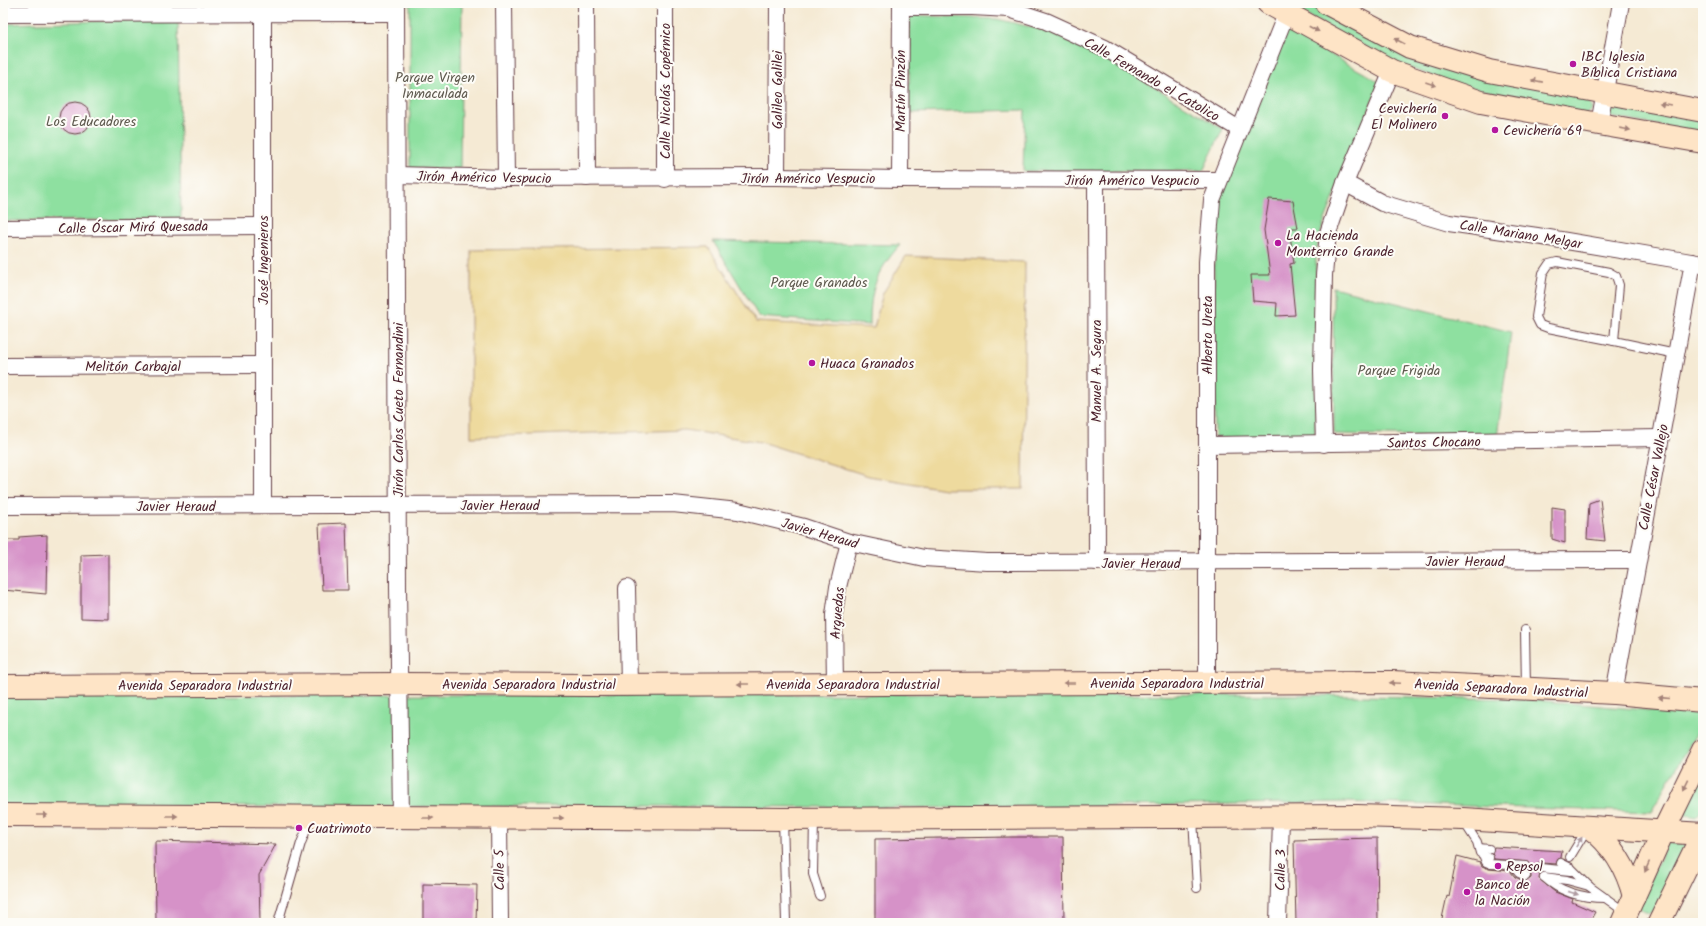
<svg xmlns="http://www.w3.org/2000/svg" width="1706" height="926" font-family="Kalam,sans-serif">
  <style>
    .green { fill: #8ee0a0; stroke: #6c8066 }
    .sand { fill: #eeda9e; stroke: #9c7c64 }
    .building { fill: #d692c8 }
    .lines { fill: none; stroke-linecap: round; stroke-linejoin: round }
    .lane-casing { stroke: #643d44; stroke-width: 10 }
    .street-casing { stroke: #643d44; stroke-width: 18 }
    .secondary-casing { stroke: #643d44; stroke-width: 24 }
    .lane { stroke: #fff; stroke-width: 8 }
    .street { stroke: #fff; stroke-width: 16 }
    .secondary { stroke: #fee4c6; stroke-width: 22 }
    .oneway { fill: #a48278 }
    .oneway2 { fill: #ae9aa0 }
    .poi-dot { fill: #b5179e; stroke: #fdfcf7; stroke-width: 1.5 }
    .labels { text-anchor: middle; stroke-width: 4; stroke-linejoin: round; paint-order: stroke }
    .poi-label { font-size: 14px; fill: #4a1f2b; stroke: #fdfcf7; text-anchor: start }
    .park-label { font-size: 14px; fill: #5e594e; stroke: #fdfcf7 }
    .street-label { font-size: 14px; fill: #4a1f2b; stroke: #fdfcf7 }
  </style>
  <rect width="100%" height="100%" fill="#fdfcf7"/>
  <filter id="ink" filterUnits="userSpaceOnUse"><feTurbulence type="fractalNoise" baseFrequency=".025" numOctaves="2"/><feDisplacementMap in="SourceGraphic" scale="8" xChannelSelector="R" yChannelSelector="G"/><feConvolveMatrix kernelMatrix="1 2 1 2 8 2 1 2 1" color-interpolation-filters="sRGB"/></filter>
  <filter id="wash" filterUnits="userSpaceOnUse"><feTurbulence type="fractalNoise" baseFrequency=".012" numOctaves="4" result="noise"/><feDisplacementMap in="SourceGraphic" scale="16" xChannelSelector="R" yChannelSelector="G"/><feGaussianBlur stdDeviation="0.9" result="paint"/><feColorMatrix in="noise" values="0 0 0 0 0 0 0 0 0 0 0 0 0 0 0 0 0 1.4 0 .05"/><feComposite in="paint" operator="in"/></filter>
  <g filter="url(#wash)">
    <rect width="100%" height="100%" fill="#f5ead4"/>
    <g class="green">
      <polygon points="410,3 462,3 460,169 410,168"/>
      <polygon points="1297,3 1310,3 1397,46 1586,99 1590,103 1592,110 1586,115 1446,81 1394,62 1298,11"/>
      <polygon points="910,15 997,19 1048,31 1074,42 1123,68 1223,129 1203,171 1023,171 1025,110 909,113"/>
      <polygon points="178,19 181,219 3,221 3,24"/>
      <polygon points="1287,30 1380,82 1323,225 1316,251 1315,437 1215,439 1214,265 1220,196"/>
      <polygon points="1608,103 1703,117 1703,133 1605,116"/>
      <path d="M713 241 900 245C876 272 870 289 870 325L759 317Z"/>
      <polygon points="1333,287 1511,332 1497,437 1334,434"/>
      <polygon points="981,694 1306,695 1522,699 1703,715 1703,722 1651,812 1344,802 1005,808 668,806 3,807 3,696"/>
      <polygon points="1703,764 1703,808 1696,817 1682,814"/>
      <path d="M1667 843 1688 845 1654 913C1646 913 1642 912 1638 905Z"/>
    </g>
    <polygon class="sand" points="708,247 756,322 874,328 883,293 906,256 1025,262 1023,489 945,489 869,476 761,442 685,430 471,437 471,250"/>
    <g id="blocks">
      <g class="building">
        <circle cx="75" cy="118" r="16"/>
        <polygon points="1269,199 1293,201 1298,228 1289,228 1294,263 1290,264 1295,315 1276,316 1277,303 1253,301 1251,275 1270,275 1264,230"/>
        <polygon points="1600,499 1605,541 1587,539 1589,503"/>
        <polygon points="1552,507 1565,509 1565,543 1552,539"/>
        <polygon points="346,523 348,590 322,590 319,524"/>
        <polygon points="47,535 46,594 3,590 3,540 19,540 19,537"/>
        <polygon points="108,554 108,619 81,618 81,555"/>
        <polygon points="1013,837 1063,837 1064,923 875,923 875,839"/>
        <polygon points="1377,838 1378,923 1296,923 1294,840"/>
        <polygon points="155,841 276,844 259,875 260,923 156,923"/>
        <polygon points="1494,847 1562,851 1561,858 1558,859 1556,864 1541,863 1537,864 1536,870 1540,873 1539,879 1555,892 1573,899 1572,902 1595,912 1589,923 1441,923 1447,896 1449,897 1457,856 1480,862 1482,866 1489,869 1510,871 1515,877 1524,881 1527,881 1531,878 1531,875 1528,871 1531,867 1529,862 1494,859 1492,853"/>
        <polygon points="423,884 477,885 476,923 423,923"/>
      </g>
    </g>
  </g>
  <g filter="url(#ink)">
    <use href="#blocks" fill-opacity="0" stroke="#643d44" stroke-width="1"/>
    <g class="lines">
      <g class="lane-casing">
        <g id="lane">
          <polygon points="1557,262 1609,272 1616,276 1619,285 1614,341 1548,328 1540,325 1536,317 1543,273 1549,264"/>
          <polyline points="1614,341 1676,354"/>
          <polyline points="1525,630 1526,688"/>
          <polyline points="1193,818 1197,888"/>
          <polyline points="783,819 786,922"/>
          <polyline points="814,819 813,874 820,896"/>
          <polyline points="1464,822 1477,842 1480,853 1489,858"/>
          <polyline points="1479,848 1489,849"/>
          <polyline points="1484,857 1486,862 1491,864 1526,866"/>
          <polyline points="1570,857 1587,829"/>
          <polyline points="1561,863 1571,868 1590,887 1625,912"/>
          <polyline points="1512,865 1519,873 1526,876"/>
          <polyline points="1541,868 1570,871"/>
          <path d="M1544 877C1561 893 1583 898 1606 898"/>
          <polyline points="1544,877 1567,880 1589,886"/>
          <polyline points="278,923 301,843 311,818"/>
        </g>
      </g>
      <g class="street-casing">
        <g id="street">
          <polyline points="396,3 398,587 401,818"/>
          <polyline points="504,3 506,178"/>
          <polyline points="586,3 587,178"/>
          <polyline points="665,3 665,179"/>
          <polyline points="901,7 972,7 1009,9 1046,21 1105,48 1239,129"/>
          <polyline points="3,14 396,13"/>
          <polyline points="263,15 263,505"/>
          <polyline points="1599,124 1621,3"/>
          <polyline points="397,175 506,178 777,177 900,179 1218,180"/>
          <polyline points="777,177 778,3"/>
          <polyline points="900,179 901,3"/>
          <polyline points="1096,180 1097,562"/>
          <polyline points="1345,183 1382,203 1449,223 1537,236 1703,264"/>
          <polyline points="3,228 263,226"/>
          <polyline points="3,366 263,365"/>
          <polyline points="1324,444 1322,370 1324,275 1328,233 1345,183 1392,71"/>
          <polyline points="1208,445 1660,438"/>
          <polyline points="3,506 673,504 738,511 804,527 849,542 924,558 987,562 1638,560"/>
          <polyline points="627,588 629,685"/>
          <polyline points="1207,683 1207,262 1212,200 1286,14 1292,3"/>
          <polyline points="835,684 834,615 838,587 849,542"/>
          <polyline points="1614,693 1693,262"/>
          <polyline points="499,818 500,923"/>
          <polyline points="1278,923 1281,817"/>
        </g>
      </g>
      <g class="secondary-casing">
        <g id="secondary">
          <polyline points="1268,3 1392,71 1481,102 1599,124 1703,142"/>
          <polyline points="1326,3 1410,47 1489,71 1703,111"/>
          <polyline points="3,686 400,684 590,685 1392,682 1614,693 1703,701"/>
          <polyline points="3,815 783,819 1357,816 1463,819 1703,834"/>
          <path d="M1589 827C1613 845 1627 868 1634 897"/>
          <polyline points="1622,923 1663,832 1703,750"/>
          <polyline points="1659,923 1703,833"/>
        </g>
      </g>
      <use href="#lane" class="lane"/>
      <use href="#street" class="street"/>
      <use href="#secondary" class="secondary"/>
    </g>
    <defs><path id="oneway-solid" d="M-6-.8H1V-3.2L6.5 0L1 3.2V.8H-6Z"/></defs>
    <g class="oneway">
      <use href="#oneway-solid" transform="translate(1314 29) rotate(28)"/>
      <use href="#oneway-solid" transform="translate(1399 41) rotate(-152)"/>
      <use href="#oneway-solid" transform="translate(1537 81) rotate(-169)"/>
      <use href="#oneway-solid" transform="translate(1431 84) rotate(19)"/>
      <use href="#oneway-solid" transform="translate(1665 104) rotate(-170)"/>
      <use href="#oneway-solid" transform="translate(1625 129) rotate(10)"/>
      <use href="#oneway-solid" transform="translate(1069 683) rotate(180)"/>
      <use href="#oneway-solid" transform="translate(1395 683) rotate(-178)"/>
      <use href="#oneway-solid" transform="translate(743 684) rotate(180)"/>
      <use href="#oneway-solid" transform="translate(1664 698) rotate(-175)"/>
      <use href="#oneway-solid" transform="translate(1686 785) rotate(116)"/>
      <use href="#oneway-solid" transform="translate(42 815)"/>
      <use href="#oneway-solid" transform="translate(172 816)"/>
      <use href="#oneway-solid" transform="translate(428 818)"/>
      <use href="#oneway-solid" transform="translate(558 818)"/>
      <use href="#oneway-solid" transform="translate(1647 867) rotate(114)"/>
    </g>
    <g class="oneway2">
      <use href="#oneway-solid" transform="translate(1579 842) rotate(-58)"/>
      <use href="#oneway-solid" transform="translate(1573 893) rotate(18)"/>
    </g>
  </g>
  <g class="poi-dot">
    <circle cx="1573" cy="64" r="4"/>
    <circle cx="1445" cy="116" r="4"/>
    <circle cx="1495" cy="130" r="4"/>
    <circle cx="1278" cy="243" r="4"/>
    <circle cx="812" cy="363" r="4"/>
    <circle cx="299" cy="828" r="4"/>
    <circle cx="1498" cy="866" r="4"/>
    <circle cx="1467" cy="892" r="4"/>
  </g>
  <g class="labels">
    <g class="poi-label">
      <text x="1581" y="61">IBC Iglesia<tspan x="1581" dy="16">Bíblica Cristiana</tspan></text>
      <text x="1437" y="113" text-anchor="end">Cevichería<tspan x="1437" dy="16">El Molinero</tspan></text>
      <text x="1503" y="135">Cevichería 69</text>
      <text x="1286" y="240">La Hacienda<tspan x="1286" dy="16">Monterrico Grande</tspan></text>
      <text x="820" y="368">Huaca Granados</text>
      <text x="307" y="833">Cuatrimoto</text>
      <text x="1506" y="871">Repsol</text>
      <text x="1475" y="889">Banco de<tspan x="1475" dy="16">la Nación</tspan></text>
    </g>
    <g class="park-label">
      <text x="435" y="82">Parque Virgen<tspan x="435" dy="16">Inmaculada</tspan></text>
      <text x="91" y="126">Los Educadores</text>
      <text x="819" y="287">Parque Granados</text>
      <text x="1399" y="375">Parque Frigida</text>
    </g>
    <g class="street-label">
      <text transform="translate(1152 79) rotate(30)" y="5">Calle Fernando el Catolico</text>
      <text transform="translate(777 90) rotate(-90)" y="5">Galileo Galilei</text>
      <text transform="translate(665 91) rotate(-90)" y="5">Calle Nicolás Copérnico</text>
      <text transform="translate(900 91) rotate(-90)" y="5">Martín Pinzón</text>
      <text transform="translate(484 177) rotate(1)" y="5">Jirón Américo Vespucio</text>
      <text x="808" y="183">Jirón Américo Vespucio</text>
      <text x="1132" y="185">Jirón Américo Vespucio</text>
      <text transform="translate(133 227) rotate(-1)" y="5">Calle Óscar Miró Quesada</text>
      <text transform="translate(1521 234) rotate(9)" y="5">Calle Mariano Melgar</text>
      <text transform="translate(263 260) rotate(-90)" y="5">José Ingenieros</text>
      <text transform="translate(1207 335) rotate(-90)" y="5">Alberto Ureta</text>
      <text x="133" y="371">Melitón Carbajal</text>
      <text transform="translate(1096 371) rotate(-90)" y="5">Manuel A. Segura</text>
      <text transform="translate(398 410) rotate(-90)" y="5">Jirón Carlos Cueto Fernandini</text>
      <text transform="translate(1434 442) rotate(-1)" y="5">Santos Chocano</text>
      <text transform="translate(1653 477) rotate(-79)" y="5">Calle César Vallejo</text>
      <text x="500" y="510">Javier Heraud</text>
      <text x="176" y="511">Javier Heraud</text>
      <text transform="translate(820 533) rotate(16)" y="5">Javier Heraud</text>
      <text x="1465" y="566">Javier Heraud</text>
      <text x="1141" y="568">Javier Heraud</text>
      <text transform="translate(837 613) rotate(-85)" y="5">Arguedas</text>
      <text x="1177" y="688">Avenida Separadora Industrial</text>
      <text x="529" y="689">Avenida Separadora Industrial</text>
      <text x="853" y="689">Avenida Separadora Industrial</text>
      <text x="205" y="690">Avenida Separadora Industrial</text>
      <text transform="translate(1501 688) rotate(3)" y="5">Avenida Separadora Industrial</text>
      <text transform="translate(499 870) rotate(-91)" y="5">Calle 5</text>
      <text transform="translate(1280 870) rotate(-89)" y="5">Calle 3</text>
    </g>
  </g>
  <rect width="1706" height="926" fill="none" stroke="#fdfcf7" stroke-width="16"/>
</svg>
